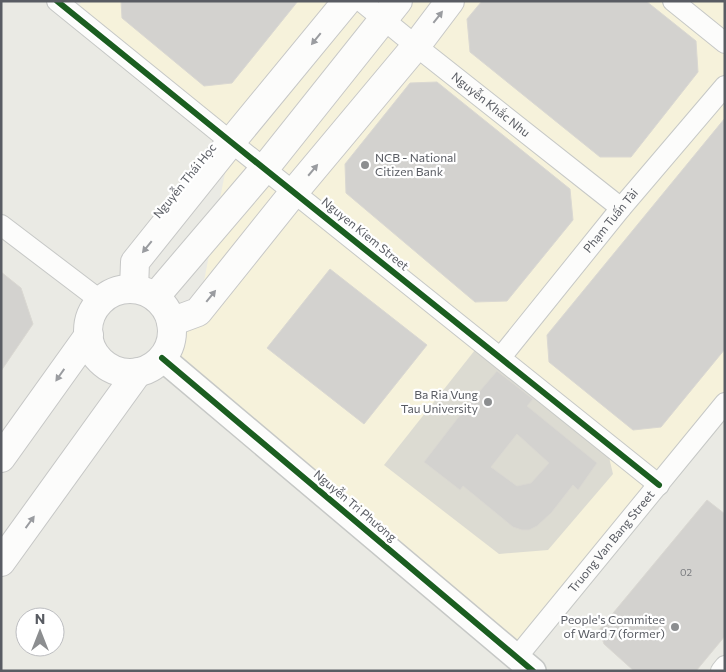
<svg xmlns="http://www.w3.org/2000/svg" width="726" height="672" font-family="Commissioner,sans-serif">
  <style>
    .commercial { fill: #f6f2db }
    .education { fill: #dcdbd2 }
    .building { fill: #d3d2cf; stroke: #dad8d2; fill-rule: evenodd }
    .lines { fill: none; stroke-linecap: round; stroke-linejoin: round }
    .minor-casing { stroke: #c6c8c6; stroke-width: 22 }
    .tertiary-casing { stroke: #c6c8c6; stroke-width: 28 }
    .secondary-casing { stroke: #c6c7c6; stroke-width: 30 }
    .minor { stroke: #fcfcfb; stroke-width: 20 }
    .tertiary { stroke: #fcfcfb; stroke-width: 25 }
    .secondary { stroke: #fcfcfb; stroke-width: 28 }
    .cycleway-casing { stroke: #fff; stroke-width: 9 }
    .cycleway { stroke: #1b5e20; stroke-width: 6 }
    .oneway { fill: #9a9ca0 }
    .poi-dot { fill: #8c8e90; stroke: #fff; stroke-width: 2 }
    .labels { text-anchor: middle; stroke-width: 4.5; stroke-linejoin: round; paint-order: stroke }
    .number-label { font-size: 10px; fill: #797b7f }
    .street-label { font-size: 12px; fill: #595c63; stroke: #fff }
    .poi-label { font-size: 12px; fill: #595c63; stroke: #fff; text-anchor: end }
  </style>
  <rect width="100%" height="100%" fill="#eaeae4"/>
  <polygon class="commercial" points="82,1 725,1 725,403 517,657 162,358 198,312 231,142 73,13"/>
  <polygon class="education" points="475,350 608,453 613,474 548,550 499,554 384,465"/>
  <g class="building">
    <polygon points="121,1 298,1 232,83 204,86 122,18"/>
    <polygon points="482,1 646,1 696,41 698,72 631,157 600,157 470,52 467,19"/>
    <polygon points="437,82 570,189 573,220 507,301 475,302 346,193 345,164 410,83"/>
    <polygon points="725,118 725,349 661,427 633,430 549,362 547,335"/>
    <polygon points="330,269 427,345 364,424 267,348"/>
    <polygon points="1,272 21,288 33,324 1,371"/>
    <path d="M497 371 533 399 527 406 597 463 578 490 573 485 552 512 537 526 529 530H522L513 527 463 486 460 490 424 462 467 406ZM517 434 549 463 531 483 517 486 491 467Z"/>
    <polygon points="707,500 725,514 725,636 696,671 634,671 604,644 599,630"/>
  </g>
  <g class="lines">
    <g class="minor-casing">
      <g id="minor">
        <polyline points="57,1 231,142 659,485"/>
        <path id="s1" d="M361 1 416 46 621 208"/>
        <polyline points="673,1 725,43"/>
        <polyline points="1,225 101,301"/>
        <path id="s2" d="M501 357 621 208 725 86"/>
        <path id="s3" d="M517 657 725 403"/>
        <polyline points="721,671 725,666"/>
      </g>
    </g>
    <g class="tertiary-casing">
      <polyline id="tertiary" points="162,358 533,671"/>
    </g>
    <g class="secondary-casing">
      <g id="secondary">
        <polyline points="134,289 135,262 231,142 347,1"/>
        <circle cx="130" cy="331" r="42"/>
        <polyline points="155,297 265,168 398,1"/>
        <polyline points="171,322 198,312 294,192 416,46 450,1"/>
        <polyline points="1,458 89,335"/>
        <polyline points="1,562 138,372"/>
      </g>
    </g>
    <use href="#minor" class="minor"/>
    <use href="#tertiary" class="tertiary"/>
    <use href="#secondary" class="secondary"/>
    <g class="cycleway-casing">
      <g id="cycleway">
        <polyline points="57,1 231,142 659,485"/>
        <polyline points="162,358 533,671"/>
      </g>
    </g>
    <use href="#cycleway" class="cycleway"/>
  </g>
  <defs><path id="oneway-solid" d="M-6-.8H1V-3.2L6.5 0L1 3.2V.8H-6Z" transform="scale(1.25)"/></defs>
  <g class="oneway">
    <use href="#oneway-solid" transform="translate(438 17) rotate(-52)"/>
    <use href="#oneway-solid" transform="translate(316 39) rotate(129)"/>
    <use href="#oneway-solid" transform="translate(313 170) rotate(-50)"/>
    <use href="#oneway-solid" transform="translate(147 247) rotate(129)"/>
    <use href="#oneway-solid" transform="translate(211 296) rotate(-51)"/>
    <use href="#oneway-solid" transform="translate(60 375) rotate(125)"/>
    <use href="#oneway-solid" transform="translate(30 522) rotate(-54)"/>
  </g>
  <g class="poi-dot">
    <circle cx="365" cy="165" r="5"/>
    <circle cx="488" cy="402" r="5"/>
    <circle cx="675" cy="627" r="5"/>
  </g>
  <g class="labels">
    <g class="number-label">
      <text x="686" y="576">02</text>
    </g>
    <g class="street-label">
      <text dy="4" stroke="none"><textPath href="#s1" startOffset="166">Nguyễn Khắc Nhu</textPath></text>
      <text transform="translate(185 181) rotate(-51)" y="4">Nguyễn Thái Học</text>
      <text dy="4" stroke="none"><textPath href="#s2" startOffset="175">Phạm Tuấn Tài</textPath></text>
      <text transform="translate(365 234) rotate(39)" y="4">Nguyen Kiem Street</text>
      <text transform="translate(355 506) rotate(40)" y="4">Nguyễn Tri Phương</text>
      <text dy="4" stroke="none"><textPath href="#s3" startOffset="149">Truong Van Bang Street</textPath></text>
    </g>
    <g class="poi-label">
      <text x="375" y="162" text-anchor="start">NCB - National<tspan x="375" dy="14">Citizen Bank</tspan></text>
      <text x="478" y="399">Ba Ria Vung<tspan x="478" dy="14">Tau University</tspan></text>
      <text x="665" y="624">People's Commitee<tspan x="665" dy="14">of Ward 7 (former)</tspan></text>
    </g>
  </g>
  <rect width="726" height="672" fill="none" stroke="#595c63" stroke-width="5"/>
  <g transform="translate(40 632)"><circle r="24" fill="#ffffff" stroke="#bdbec1"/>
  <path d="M0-4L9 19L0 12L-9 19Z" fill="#8c8e90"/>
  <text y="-8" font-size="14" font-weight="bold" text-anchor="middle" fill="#595c63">N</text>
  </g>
</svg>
